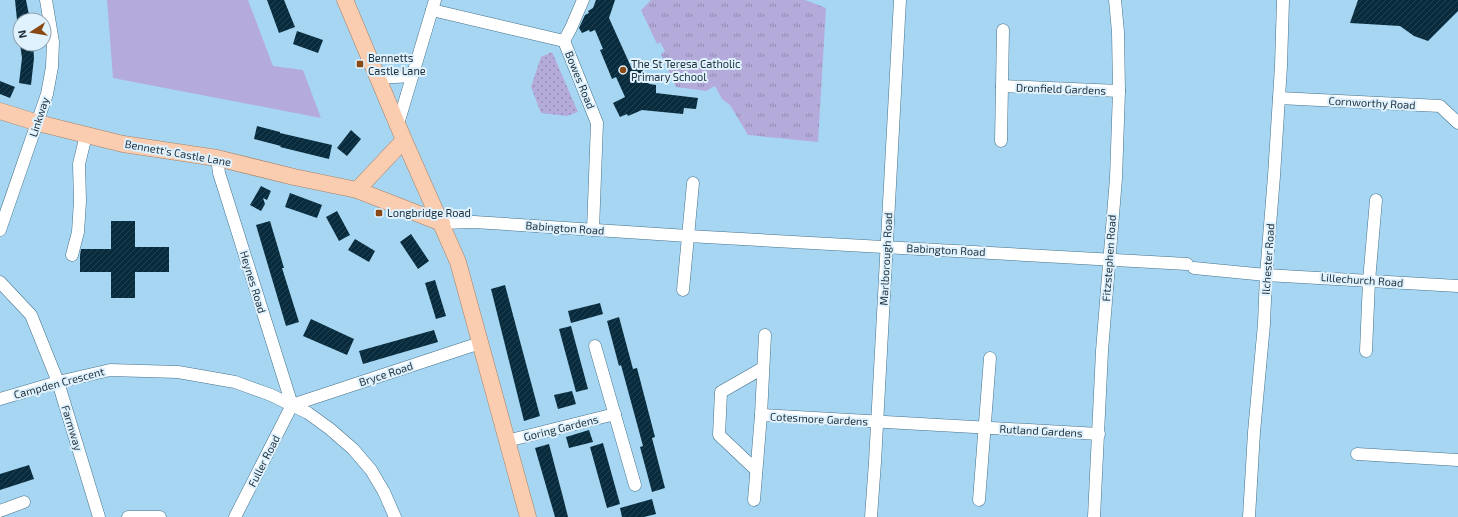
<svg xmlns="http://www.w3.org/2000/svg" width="1458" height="517" font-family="'Exo 2',sans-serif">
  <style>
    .grass { fill: url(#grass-dots) }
    .park { fill: url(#park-tufts) }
    .garden { fill: #b5abdb }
    .building { fill: url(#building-hatch) }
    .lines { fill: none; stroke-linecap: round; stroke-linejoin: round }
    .minor-casing { stroke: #45728b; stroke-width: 13 }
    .major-casing { stroke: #aa8064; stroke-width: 17 }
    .minor { stroke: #fff; stroke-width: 12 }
    .major { stroke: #facdb0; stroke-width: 16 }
    .poi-dot { fill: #8a4914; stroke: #dff2fe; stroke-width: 1.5 }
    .labels { text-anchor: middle; stroke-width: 4; stroke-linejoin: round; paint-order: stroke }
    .poi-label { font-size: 11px; fill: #1c2f3a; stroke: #dff2fe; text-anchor: start }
    .street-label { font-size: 11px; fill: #1c2f3a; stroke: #dff2fe }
  </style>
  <defs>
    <pattern id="grass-dots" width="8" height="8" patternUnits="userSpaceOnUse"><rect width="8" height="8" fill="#b5abdb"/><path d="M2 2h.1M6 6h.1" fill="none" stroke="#928cb3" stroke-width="1.8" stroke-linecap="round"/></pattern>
    <pattern id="park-tufts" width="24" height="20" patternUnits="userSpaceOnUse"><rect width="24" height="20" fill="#b5abdb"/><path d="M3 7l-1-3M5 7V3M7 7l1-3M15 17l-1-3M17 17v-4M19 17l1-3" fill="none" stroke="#928cb3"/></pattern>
    <pattern id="building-hatch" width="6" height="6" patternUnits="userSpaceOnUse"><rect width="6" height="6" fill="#082c3d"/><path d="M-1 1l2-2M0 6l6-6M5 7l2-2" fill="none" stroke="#234251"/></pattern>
  </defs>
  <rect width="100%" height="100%" fill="#a6d6f2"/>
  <polygon class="grass" points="552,52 578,112 567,116 541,113 531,87 541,57"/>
  <polygon class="park" points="651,0 805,0 826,8 818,142 748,135 730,105 722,99 715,86 706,91 676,87 661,54 665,51 660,42 657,44 641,10"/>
  <polygon class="garden" points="107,0 248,0 273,66 303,70 321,118 113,78"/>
  <g class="building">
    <polygon points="15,0 26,0 30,20 17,20"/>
    <polygon points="267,0 284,0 295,27 279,33"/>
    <polygon points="596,0 615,0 609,18 632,69 640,65 649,84 656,85 656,93 698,98 696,109 684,108 683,114 642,110 628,116 627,114 620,117 613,103 625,97 616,77 612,79 600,50 603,49 595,30 590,32 589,30 582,33 579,28 585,15 589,13 588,11 593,8"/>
    <polygon points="1358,0 1458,0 1458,11 1428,41 1414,36 1400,26 1350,23"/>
    <polygon points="297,31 323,40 318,53 293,44"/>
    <polygon points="20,44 33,44 34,58 31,85 19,83 22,58"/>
    <polygon points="0,81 15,87 10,98 0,94"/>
    <polygon points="257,126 280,132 280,133 332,145 329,159 280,147 281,146 254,139"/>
    <polygon points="351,130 361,139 347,156 337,148"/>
    <polygon points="261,186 271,191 267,200 263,198 265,204 261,211 250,205"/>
    <polygon points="290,193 322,205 317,218 285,207"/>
    <polygon points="337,211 350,235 339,241 326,217"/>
    <polygon points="111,221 135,221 135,247 169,247 169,272 135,272 135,298 111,298 111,272 80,272 80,255 81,249 111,249"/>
    <polygon points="270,221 284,268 282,268 299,322 286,326 256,225"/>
    <polygon points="411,234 429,261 418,269 400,242"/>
    <polygon points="355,239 375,251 369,262 348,250"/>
    <polygon points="435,280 446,316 436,319 425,283"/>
    <polygon points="505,285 540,416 524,421 491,289"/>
    <polygon points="600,303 603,314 571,323 568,311"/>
    <polygon points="619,317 633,369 637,368 655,437 652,438 665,488 652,492 640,447 643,446 621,365 619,366 607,321"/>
    <polygon points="311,319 354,339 347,355 303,336"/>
    <polygon points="571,326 588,389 576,392 559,329"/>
    <polygon points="434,330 438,342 363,364 359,351"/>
    <polygon points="572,391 576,404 558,409 554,395"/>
    <polygon points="589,430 593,442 569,448 566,437"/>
    <polygon points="603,443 620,504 607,508 590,447"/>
    <polygon points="549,444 564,501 568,517 555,517 535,448"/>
    <polygon points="29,465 34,479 0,490 0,474"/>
    <polygon points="652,499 656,514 644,517 622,517 620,508"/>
  </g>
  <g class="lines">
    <g class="minor-casing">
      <g id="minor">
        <polyline points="432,10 564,41 597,123 593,230"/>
        <polyline points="564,41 571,28 583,0"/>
        <polyline points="378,78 412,76"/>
        <polyline points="1002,86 1119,91"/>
        <polyline points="1279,98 1440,106 1458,123"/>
        <polyline points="398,124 435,0"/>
        <polyline points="1001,141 1003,30"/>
        <polyline points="217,158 219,173 292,405"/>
        <polyline points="442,223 474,222 688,236 1187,264"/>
        <polyline points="0,230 47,94 52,67 53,42 46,0"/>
        <polyline points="72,255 78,232 80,201 79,164 86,135"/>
        <polyline points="1194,268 1266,275 1458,286"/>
        <polyline points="0,282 31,315 58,382 99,517"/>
        <polyline points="683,290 693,183"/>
        <polyline points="595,346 635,485"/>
        <polyline points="1366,351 1369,281 1376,200"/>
        <polyline points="0,399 58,382 110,370 178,372 235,382 271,395 308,413 330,429 353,449 371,470 384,492 395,517"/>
        <polyline points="292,405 480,343"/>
        <polyline points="761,415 1099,434"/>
        <polyline points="507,441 615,414"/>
        <polyline points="1357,454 1458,460"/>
        <polyline points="756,470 719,435 721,392 763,368"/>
        <polyline points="754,500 761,415 765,335"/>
        <polyline points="979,500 990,358"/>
        <polyline points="0,511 24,502"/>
        <polyline points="128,517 160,517"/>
        <polyline points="235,517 292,405"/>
        <polyline points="871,517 875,462 900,0"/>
        <polyline points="1094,517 1102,351 1116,178 1119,91 1118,32 1115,0"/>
        <polyline points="1249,517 1254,432 1264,324 1266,275 1274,176 1281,66 1283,0"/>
      </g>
    </g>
    <g class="major-casing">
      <g id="major">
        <polyline points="345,0 404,140 458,262 528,517"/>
        <polyline points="0,111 38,123 123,144 217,158 294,177 357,190 442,223"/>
        <polyline points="357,190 404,140"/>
      </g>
    </g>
    <use href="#minor" class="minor"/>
    <use href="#major" class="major"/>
  </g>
  <g class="poi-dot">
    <rect x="356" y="60" width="8" height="8" rx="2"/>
    <circle cx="623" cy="70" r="4"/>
    <rect x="375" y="209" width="8" height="8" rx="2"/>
  </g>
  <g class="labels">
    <g class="poi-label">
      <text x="368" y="62">Bennetts<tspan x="368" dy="13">Castle Lane</tspan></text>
      <text x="631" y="68">The St Teresa Catholic<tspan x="631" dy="13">Primary School</tspan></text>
      <text x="387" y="217">Longbridge Road</text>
    </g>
    <g class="street-label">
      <text transform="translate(580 80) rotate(68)" y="4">Bowes Road</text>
      <text transform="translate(1061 89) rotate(2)" y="4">Dronfield Gardens</text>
      <text transform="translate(1372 103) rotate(3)" y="4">Cornworthy Road</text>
      <text transform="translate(39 117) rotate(-72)" y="4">Linkway</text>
      <text transform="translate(178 153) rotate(10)" y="4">Bennett's Castle Lane</text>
      <text transform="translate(565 228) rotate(4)" y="4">Babington Road</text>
      <text transform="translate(946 250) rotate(3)" y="4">Babington Road</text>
      <text transform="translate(1109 258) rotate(-86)" y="4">Fitzstephen Road</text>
      <text transform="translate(886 259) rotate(-87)" y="4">Marlborough Road</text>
      <text transform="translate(1268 259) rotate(-86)" y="4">Ilchester Road</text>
      <text transform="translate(1362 280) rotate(4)" y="4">Lillechurch Road</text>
      <text transform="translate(253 282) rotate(73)" y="4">Heynes Road</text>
      <text transform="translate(386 374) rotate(-18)" y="4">Bryce Road</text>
      <text transform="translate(59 383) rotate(-15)" y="4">Campden Crescent</text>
      <text transform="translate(819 419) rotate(3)" y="4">Cotesmore Gardens</text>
      <text transform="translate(72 428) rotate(73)" y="4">Farmway</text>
      <text transform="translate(561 428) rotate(-14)" y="4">Goring Gardens</text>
      <text transform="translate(1041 431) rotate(3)" y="4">Rutland Gardens</text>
      <text transform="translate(264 461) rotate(-63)" y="4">Fuller Road</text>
    </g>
  </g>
  <g transform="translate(32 32) rotate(258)"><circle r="19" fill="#dff2fe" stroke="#91a4b0"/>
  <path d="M0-3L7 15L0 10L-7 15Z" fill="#8a4914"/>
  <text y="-6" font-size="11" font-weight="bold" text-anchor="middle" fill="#1c2f3a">N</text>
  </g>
</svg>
